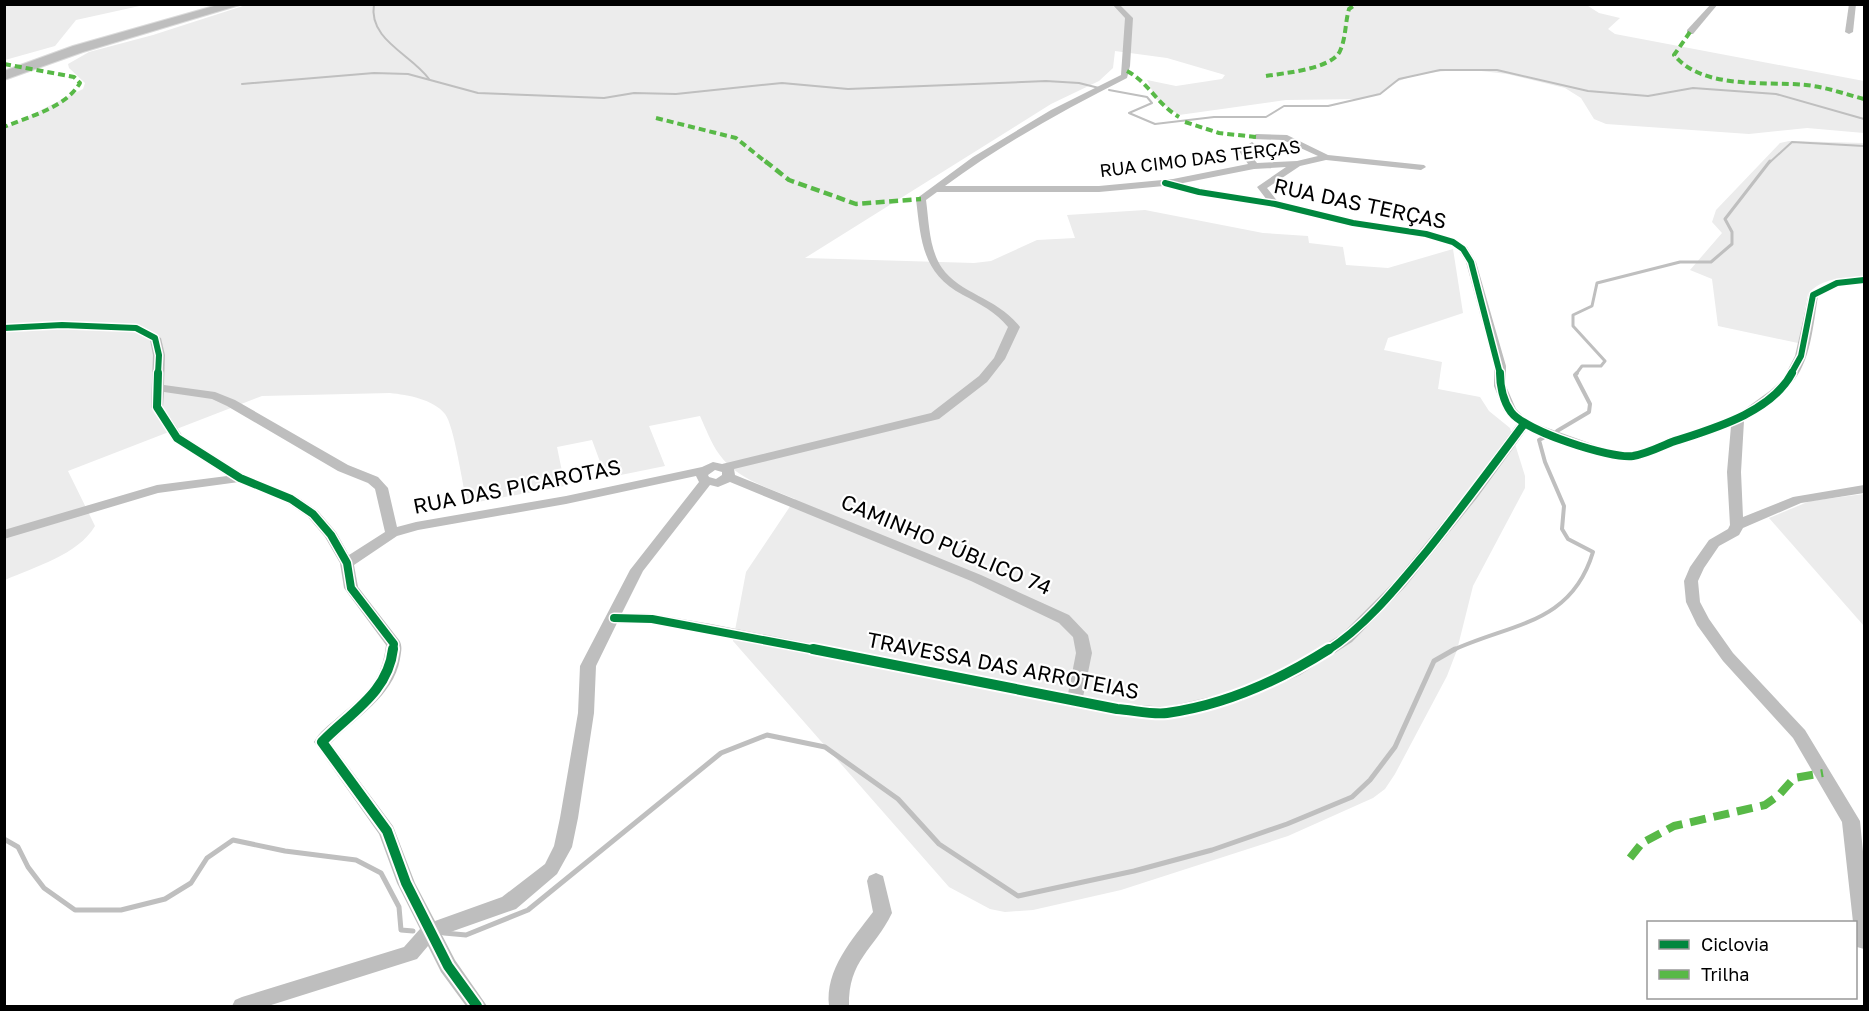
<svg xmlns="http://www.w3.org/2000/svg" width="1869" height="1011" font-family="'Golos Text',sans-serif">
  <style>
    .green { fill: #ececec }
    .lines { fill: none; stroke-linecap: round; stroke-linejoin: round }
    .stream-far3 { stroke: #bfbfbf; stroke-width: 2 }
    .stream-far2 { stroke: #bfbfbf; stroke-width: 3 }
    .stream-far1 { stroke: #bfbfbf; stroke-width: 4 }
    .stream { stroke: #bfbfbf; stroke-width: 5 }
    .highway-casing { stroke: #dbdbdb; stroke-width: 2 }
    .street { fill: #bebebe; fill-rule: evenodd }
    .highway { fill: #bebebe; fill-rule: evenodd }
    .quiet-far2 { stroke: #58b947; stroke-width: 4; stroke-dasharray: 7 4; stroke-linecap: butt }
    .quiet-far1 { stroke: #58b947; stroke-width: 4.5; stroke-dasharray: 9 4.5; stroke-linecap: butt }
    .quiet { stroke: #58b947; stroke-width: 8; stroke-dasharray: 16 8; stroke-linecap: butt }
    .cycleway-far2-casing { stroke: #fff; stroke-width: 9 }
    .cycleway-far1-casing { stroke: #fff; stroke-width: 11 }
    .cycleway-casing { stroke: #fff; stroke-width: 14 }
    .cycleway-far2 { stroke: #00873e; stroke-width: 6 }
    .cycleway-far1 { stroke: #00873e; stroke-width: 8 }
    .cycleway { stroke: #00873e; stroke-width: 10 }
    .labels { text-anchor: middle; stroke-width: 4.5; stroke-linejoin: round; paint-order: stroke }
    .far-street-label { font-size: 18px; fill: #000; stroke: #fff }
    .street-label { font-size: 21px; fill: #000; stroke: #fff }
  </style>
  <rect width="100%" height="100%" fill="#fff"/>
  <g class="green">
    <polygon points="5,4 144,4 144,5 76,20 55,46 5,60"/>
    <path d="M1585 4 1599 13 1620 18 1608 29 1615 34 1864 81V133L1807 128 1749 134 1606 124 1594 119 1581 98 1565 88 1507 74 1464 69 1418 74 1396 82 1378 94 1362 99 1286 100 1179 115 1156 99 1147 80 1176 86 1222 79 1225 75 1167 58 1115 51 1113 68 1099 81 1051 104 805 258 974 263 991 261 1037 240 1075 238 1067 215 1145 210 1263 233 1308 236 1309 243 1343 247 1346 265 1388 268 1453 249 1463 313 1388 338 1384 350 1442 362 1438 389 1480 397 1489 411 1510 428 1525 476V488L1473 586 1457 650 1447 676 1395 774 1385 789 1373 798 1288 836 1121 890 1033 910 1005 912 990 909 949 887 733 641 746 572 795 499C769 488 736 479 719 454 711 443 706 429 700 416L649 426 665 466 606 478 592 440 557 447 565 486 467 504C463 487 454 425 445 414 433 399 408 395 390 393L262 396 68 471 95 526C78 555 34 567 5 580V128L83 89 85 83 69 68 68 64 89 52 153 35 246 5Z"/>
    <path d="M1789 141 1864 143V277C1845 278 1822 277 1808 294L1798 343 1718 326 1712 279 1690 270 1722 233 1712 222 1716 210 1780 143Z"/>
    <polygon points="1864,494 1864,626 1769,518 1810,501"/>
  </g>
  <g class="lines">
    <g class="stream-far3">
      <path d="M374 4C368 40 411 54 429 79"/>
      <polyline points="242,84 374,73 408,74 478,93 604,98 634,93 676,94 782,83 848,89 1046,81 1079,83 1099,88"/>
      <polyline points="1109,90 1147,97 1152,103 1129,113 1155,124 1214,117 1266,117 1284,106 1328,106 1380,94 1399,79 1440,70 1497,70 1588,91 1648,96 1693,88 1776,94 1864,119"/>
      <polyline points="1769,163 1792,142 1864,146"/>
    </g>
    <polyline class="stream-far2" points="1576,374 1582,366 1601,366 1605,361 1573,326 1573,315 1592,306 1597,283 1680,262 1711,262 1732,244 1732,232 1725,219 1770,161"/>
    <g class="stream-far1">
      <polyline points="1557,431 1589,412 1590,404 1575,375 1577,373"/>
      <path d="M1451 651C1511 623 1571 625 1593 552L1568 539 1562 529 1564 506 1545 462 1539 440 1543 438"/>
    </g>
    <g class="stream">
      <polyline points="4,839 18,847 28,867 44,888 75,910 121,910 165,899 191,883 207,858 233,840 285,851 356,860 381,873 399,907 401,930 413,931"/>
      <polyline points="444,933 466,935 528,910 721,753 767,735 825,747 898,799 939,844 1018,896 1134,871 1212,850 1287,824 1352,797 1370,780 1395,747 1434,661 1455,649"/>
    </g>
    <g class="highway-casing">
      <polygon id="highway" points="221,4 243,4 83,52 4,80 4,71 73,46"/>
    </g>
    <g class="street">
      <path d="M1112 4H1119L1133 18 1130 66 1127 78C1064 110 1002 144 945 186H1099L1173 179 1248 164 1239 151 1252 142 1256 145 1248 152 1257 163 1297 161 1318 156 1283 140 1253 139 1252 137 1256 134 1287 135 1328 155 1424 165 1426 167 1421 170 1326 160 1300 166 1267 188 1278 202 1353 220 1426 231 1457 240 1467 247 1476 262 1506 366V386L1516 409 1528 421 1609 450 1632 452 1734 417 1771 390 1783 379 1795 356 1809 293 1834 281 1864 277V283L1840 286 1818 296C1813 325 1811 362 1791 384 1778 399 1760 410 1744 421L1741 472 1743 517 1793 497 1864 485V493L1801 503 1743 528 1739 535 1719 546 1704 568 1698 581 1700 602 1709 619 1733 653 1805 730 1860 821 1864 862V949L1857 947 1856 922H1853L1842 822 1793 738 1723 661 1697 625 1686 602 1684 581 1690 567 1709 540 1728 529 1730 525 1727 472 1731 426 1633 460 1602 457 1527 429 1477 498 1405 587 1352 642 1300 675 1241 701 1166 719 1117 715 711 634 652 624 617 623 596 666 594 713 578 818 572 847 557 874 516 909 442 935 455 960 487 1006H466L441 972 428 946 417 959 268 1006H232L235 1000 242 997 404 947 420 929 397 883 379 834 314 742C319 732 329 725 337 718 364 695 382 682 386 645L344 588 340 563 325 537 308 517 286 502 239 482 158 493 4 539V530L157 485 227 476 173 441 151 407 153 355 150 340 134 331 62 328 4 331V325L62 322 136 325 161 338 165 355 164 385 215 392 235 400 348 465 378 477 388 488 397 527 416 522 566 496 702 467 713 462 722 464 931 413 979 376 994 358 1008 327C996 312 980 304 963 295 922 273 921 241 916 199L973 157 1051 110 1121 75 1125 18ZM1286 167 1257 187 1267 200 1178 184 1254 169ZM1164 186 1199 195 1275 207 1353 226 1425 237 1449 244 1459 251 1466 262 1494 366V386L1504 411 1517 424 1467 492 1395 581 1342 634 1288 667 1231 692 1166 707 1117 703 1083 697 1092 653 1088 635 1069 615 981 575 735 475 734 469 939 419 987 382 1005 359 1020 327C998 298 960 294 942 268 929 249 929 222 926 200L937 192H1099ZM164 392 212 399 227 406 338 471 368 483 375 489 385 532 349 555 336 532 318 511 296 496 245 475 182 435 163 407ZM715 470 722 472V475L716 479 709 477 708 475ZM696 476 699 482 630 570 580 666 578 713 560 818 554 846 545 864 502 897 435 921 415 883 393 826 331 743C356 717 393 697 400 659 401 652 403 646 399 640L358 587 354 565 397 536 418 530 566 504ZM730 482 971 581 1059 623 1073 637 1076 653 1068 694 711 624 652 614 622 613 643 571 710 485 718 487Z"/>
      <polygon points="1711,4 1718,4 1693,34 1687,34 1687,30"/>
      <polygon points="1849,4 1856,4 1853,32 1849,34 1845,32"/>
      <path d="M876 873 883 876 892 913C874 950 848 960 849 1006H829C825 969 852 940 873 912L867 881 869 876Z"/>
    </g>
    <use href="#highway" class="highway"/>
    <g class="quiet-far2">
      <path d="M1690 32 1674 55C1703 90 1765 81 1806 85 1826 87 1845 94 1864 99"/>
      <path d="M4 64 74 77 80 83C65 108 30 116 4 127"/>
      <path d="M1127 71C1148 82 1158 105 1179 117"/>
      <path d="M1266 76C1284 73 1332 69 1340 51 1346 38 1345 23 1349 9L1356 4"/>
      <polyline points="656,118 736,138 767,163"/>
      <polyline points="1185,122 1219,133 1256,137"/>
    </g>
    <polyline class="quiet-far1" points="765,161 789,180 856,204 921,199"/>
    <polyline class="quiet" points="1630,858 1642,843 1674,826 1765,805 1779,795 1794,778 1823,773"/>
    <g class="cycleway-far2-casing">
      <g id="cycleway-far2">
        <polyline points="1165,183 1199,192 1275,204 1353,223 1426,234 1453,242 1463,249 1471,262 1500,374"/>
        <polyline points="4,328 62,325 136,328 155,338 159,355 158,374"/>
        <polyline points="1791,374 1801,356 1813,295 1837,283 1864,280"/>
      </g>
    </g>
    <g class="cycleway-far1-casing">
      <g id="cycleway-far1">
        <polyline points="158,373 157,407 177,438 240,478 291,499 313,514 331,535 347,563 351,588 394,644 393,651"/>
        <path d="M1500 373C1500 385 1503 401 1511 412 1525 431 1610 459 1633 456 1646 454 1660 447 1672 442 1712 429 1771 413 1792 373"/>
        <polyline points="614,618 652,619 821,651"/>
        <path d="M1327 651C1366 626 1397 587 1427 551 1460 510 1492 467 1524 424"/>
      </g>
    </g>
    <g class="cycleway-casing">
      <g id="cycleway">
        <path d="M393 649C388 693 350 713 322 742L387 831 406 883 448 966 477 1006"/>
        <path d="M813 649 1117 709C1133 710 1152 715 1167 713 1226 705 1280 680 1329 649"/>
      </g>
    </g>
    <use href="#cycleway-far2" class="cycleway-far2"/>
    <use href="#cycleway-far1" class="cycleway-far1"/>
    <use href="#cycleway" class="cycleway"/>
  </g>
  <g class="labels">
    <g class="far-street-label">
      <text transform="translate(1200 159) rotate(-7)" y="6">RUA CIMO DAS TERÇAS</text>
    </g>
    <g class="street-label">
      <text transform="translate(1360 204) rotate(12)" y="7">RUA DAS TERÇAS</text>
      <text transform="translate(517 487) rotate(-11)" y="7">RUA DAS PICAROTAS</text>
      <text transform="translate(946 545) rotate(23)" y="7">CAMINHO PÚBLICO 74</text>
      <text transform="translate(1003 666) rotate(11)" y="7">TRAVESSA DAS ARROTEIAS</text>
    </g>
  </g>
  <rect width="1869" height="1011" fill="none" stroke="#000000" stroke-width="12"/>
  <rect x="1647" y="921" width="210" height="78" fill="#ffffff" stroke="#999999" stroke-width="1.5"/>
  <rect x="1659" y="940" width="30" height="9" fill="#00873e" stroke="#999999" stroke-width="1.5"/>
  <text x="1701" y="951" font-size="18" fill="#000000">Ciclovia</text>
  <rect x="1659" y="970" width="30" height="9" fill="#58b947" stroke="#999999" stroke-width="1.5"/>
  <text x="1701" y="981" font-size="18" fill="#000000">Trilha</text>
</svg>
